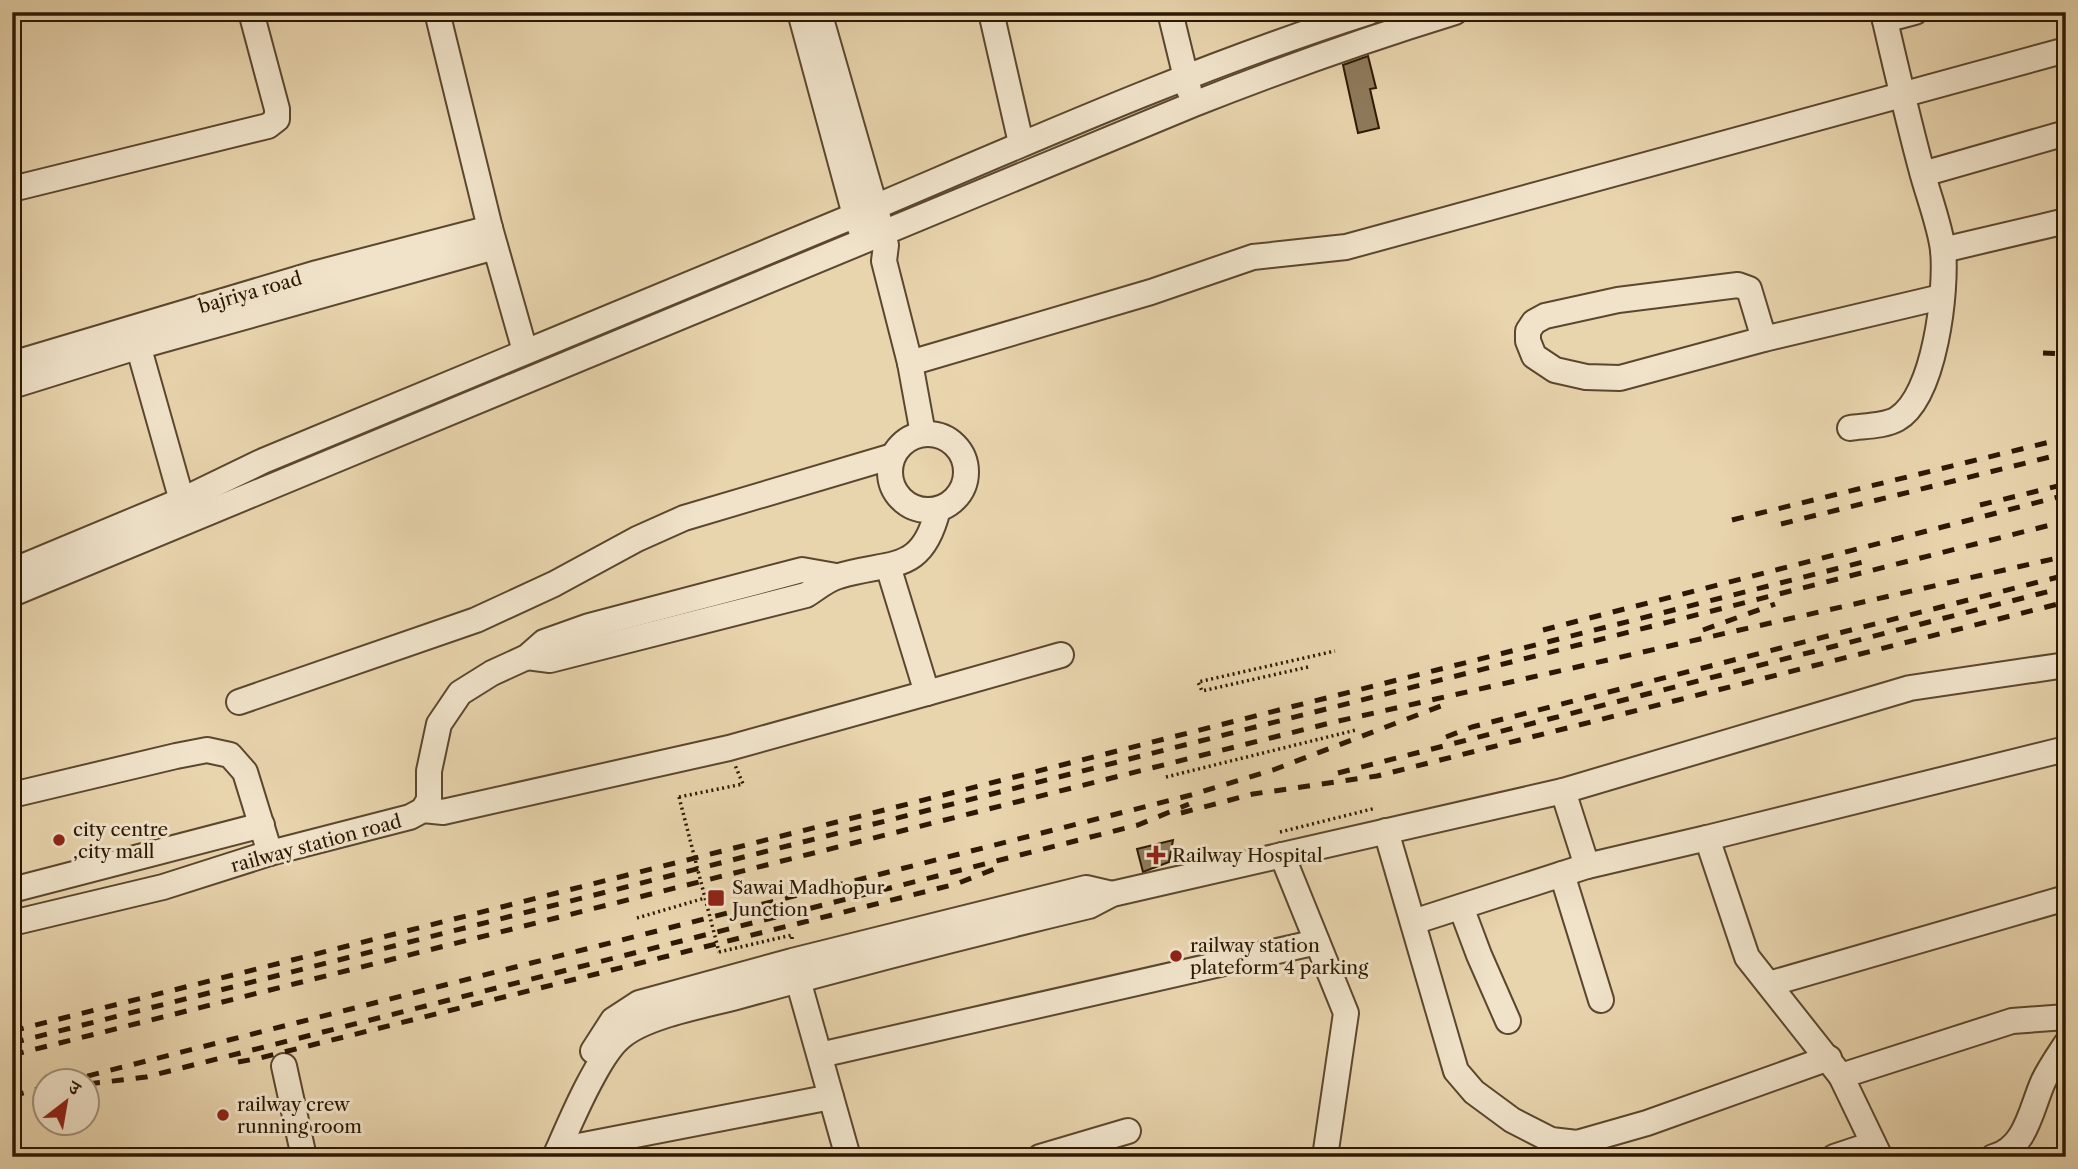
<svg xmlns="http://www.w3.org/2000/svg" width="2078" height="1169" font-family="'Libre Caslon Text','Noto Serif Devanagari',serif">
  <style>
    .building { fill: #8e7a5b; stroke: #2c1802; stroke-width: 2 }
    .lines { fill: none; stroke-linecap: round; stroke-linejoin: round }
    .minor-casing { stroke: #5b472d; stroke-width: 28 }
    .path { stroke: #2c1802; stroke-width: 3.5; stroke-dasharray: 2 3.5; stroke-linecap: butt }
    .minor { stroke: #f0e3ca; stroke-width: 24 }
    .rail { stroke: #2c1802; stroke-width: 5; stroke-dasharray: 12 12; stroke-linecap: butt }
    .path-bridge { stroke: #2c1802; stroke-width: 3.5; stroke-dasharray: 2 3.5; stroke-linecap: butt }
    .poi-dot { fill: #8f2418; stroke: #f0e3ca; stroke-width: 2.5 }
    .labels { text-anchor: middle; stroke-width: 6; stroke-linejoin: round; paint-order: stroke }
    .street-label { font-size: 19px; fill: #2c1802; stroke: #f0e3ca }
    .poi-label { font-size: 19px; fill: #2c1802; stroke: #f0e3ca; text-anchor: start }
  </style>
  <rect width="100%" height="100%" fill="#e8d4ad"/>
  <filter id="stains"><feTurbulence type="fractalNoise" baseFrequency=".00286" numOctaves="4"/><feColorMatrix values="0 0 0 0 .2 0 0 0 0 .09 0 0 0 0 .02 0 0 0 .5 -.17"/></filter>
  <radialGradient id="worn" r=".72"><stop offset=".6" stop-color="#630" stop-opacity="0"/><stop offset="1" stop-color="#630" stop-opacity=".3"/></radialGradient>
  <g class="building">
    <polygon points="1368,56 1376,88 1370,89 1379,128 1358,133 1343,65"/>
    <polygon points="1173,840 1169,862 1143,872 1137,849"/>
  </g>
  <g class="lines">
    <g class="minor-casing">
      <g id="minor">
        <polyline points="437,12 490,228 525,351"/>
        <polyline points="800,12 855,215 861,230"/>
        <polyline points="819,12 886,245 884,261 910,363 923,434"/>
        <polyline points="991,12 1021,143"/>
        <polyline points="1170,12 1189,90"/>
        <polyline points="1885,20 1915,12"/>
        <polyline points="1923,174 2066,133"/>
        <polyline points="12,189 268,126 277,119 277,109 251,12"/>
        <polyline points="1943,250 2066,221"/>
        <polyline points="134,331 186,515"/>
        <polyline points="1764,339 1749,289 1738,285 1618,300 1545,316 1534,322 1528,331 1528,341 1534,356 1555,370 1586,377 1620,378 1764,339 1941,297"/>
        <polyline points="910,363 1151,292 1253,257 1346,247 2066,50"/>
        <polyline points="12,364 317,273 490,228"/>
        <polyline points="12,386 137,347 495,247"/>
        <path d="M1850 428C1863 426 1885 426 1897 419 1935 397 1947 290 1943 250 1940 225 1927 192 1921 168 1907 116 1895 64 1883 12"/>
        <circle cx="928" cy="472" r="38"/>
        <path d="M12 571 180 501 263 461C460 378 659 298 856 215 1026 143 1193 68 1369 12"/>
        <path d="M12 594 1194 104C1280 70 1367 39 1455 12"/>
        <path d="M527 657 550 660 806 595C816 589 827 579 839 576 892 560 922 575 938 509"/>
        <polyline points="927,693 1061,655"/>
        <polyline points="239,702 476,620 554,584 637,539 684,518 893,456"/>
        <polyline points="1563,791 1587,866 1707,838 1747,957 1841,1076 1880,1157"/>
        <polyline points="12,795 176,756 207,750 230,755 245,772 270,853"/>
        <polyline points="423,810 443,812 729,748 927,693 888,566"/>
        <polyline points="1386,831 1456,1071 1474,1092 1512,1120 1551,1140 1577,1143 1647,1123 1829,1058"/>
        <polyline points="1707,838 2066,749"/>
        <polyline points="1282,855 1346,1013 1325,1157"/>
        <polyline points="1562,874 1601,1000"/>
        <polyline points="12,890 262,825"/>
        <polyline points="1461,907 1479,955 1508,1021"/>
        <polyline points="1413,922 1587,866"/>
        <polyline points="12,923 163,887 270,853 410,817 423,810 429,800 429,771 439,724 460,693 492,673 527,657 544,642 589,626 802,570 836,576"/>
        <polyline points="798,980 848,1157"/>
        <polyline points="1769,984 2066,898"/>
        <polyline points="593,1051 613,1020 639,1003 792,961 1086,888 1112,894"/>
        <polyline points="820,1055 1317,942"/>
        <polyline points="284,1066 304,1157"/>
        <polyline points="1841,1076 2012,1021 2066,1017"/>
        <polyline points="558,1150 831,1097"/>
        <path d="M555 1157C568 1127 598 1055 621 1037 646 1015 708 1005 740 996 856 964 972 934 1089 906L1112 894 1563 791 1910 688 2066 665"/>
        <polyline points="1040,1157 1128,1131"/>
        <polyline points="1834,1157 1873,1144"/>
        <path d="M1993 1157C2026 1149 2031 1109 2043 1082 2049 1069 2058 1056 2066 1044"/>
      </g>
    </g>
    <g class="path">
      <polyline points="1308,667 1202,691 1198,682 1335,651"/>
      <polyline points="1166,777 1356,730"/>
      <polyline points="679,797 743,784 735,765"/>
      <polyline points="1280,832 1376,808"/>
      <polyline points="637,918 705,898"/>
      <polyline points="719,952 792,935 792,941"/>
    </g>
    <use href="#minor" class="minor"/>
    <g class="rail">
      <polyline points="2043,353 2066,354"/>
      <polyline points="1980,505 2066,484"/>
      <polyline points="1732,520 2066,438"/>
      <polyline points="1781,524 2066,453"/>
      <polyline points="1892,540 2066,495"/>
      <polyline points="1543,630 1900,538"/>
      <polyline points="1703,630 1775,604"/>
      <polyline points="1446,737 1472,727 2066,575"/>
      <polyline points="1338,773 2066,587"/>
      <polyline points="1181,813 1253,794 1377,776 2066,602"/>
      <polyline points="12,1031 1867,561"/>
      <polyline points="12,1043 2066,521"/>
      <polyline points="12,1055 1330,723 2066,556"/>
      <polyline points="238,1062 260,1058 956,884 997,868"/>
      <polyline points="64,1082 1191,795 1273,770 1441,706"/>
      <polyline points="88,1084 146,1077 1138,825 1189,804"/>
      <polyline points="12,1096 46,1087"/>
    </g>
    <polyline class="path-bridge" points="679,797 719,952"/>
  </g>
  <g class="poi-dot">
    <circle cx="59" cy="840" r="7"/>
    <path d="M1152.5 844.5h7v7h7v7h-7v7h-7v-7h-7v-7h7z"/>
    <rect x="707" y="889" width="18" height="18" rx="3.5"/>
    <circle cx="1176" cy="956" r="7"/>
    <circle cx="223" cy="1115" r="7"/>
  </g>
  <g class="labels">
    <g class="street-label">
      <text transform="translate(250 292) rotate(-16)" y="7">bajriya road</text>
      <text transform="translate(316 843) rotate(-15)" y="7">railway station road</text>
    </g>
    <g class="poi-label">
      <text x="73" y="836">city centre<tspan x="73" dy="22">,city mall</tspan></text>
      <text x="1172" y="862">Railway Hospital</text>
      <text x="732" y="894">Sawai Madhopur<tspan x="732" dy="22">Junction</tspan></text>
      <text x="1190" y="952">railway station<tspan x="1190" dy="22">plateform 4 parking</tspan></text>
      <text x="237" y="1111">railway crew<tspan x="237" dy="22">running room</tspan></text>
    </g>
  </g>
  <rect width="2078" height="1169" fill="none" stroke="#e8d4ad" stroke-width="42"/>
  <rect x="14" y="14" width="2050" height="1141" fill="none" stroke="#2c1802" stroke-width="3.5"/>
  <rect x="21" y="21" width="2036" height="1127" fill="none" stroke="#2c1802" stroke-width="2"/>
  <g transform="translate(66 1102) rotate(31)"><circle r="33" fill="#f0e3ca" stroke="#a2927a" stroke-width="2"/>
  <path d="M0-5L12 26L0 18L-12 26Z" fill="#8f2418"/>
  <text y="-10" font-size="19" font-weight="bold" text-anchor="middle" fill="#2c1802">उ</text>
  </g>
  <rect width="100%" height="100%" filter="url(#stains)"/>
  <rect width="100%" height="100%" fill="url(#worn)"/>
</svg>
